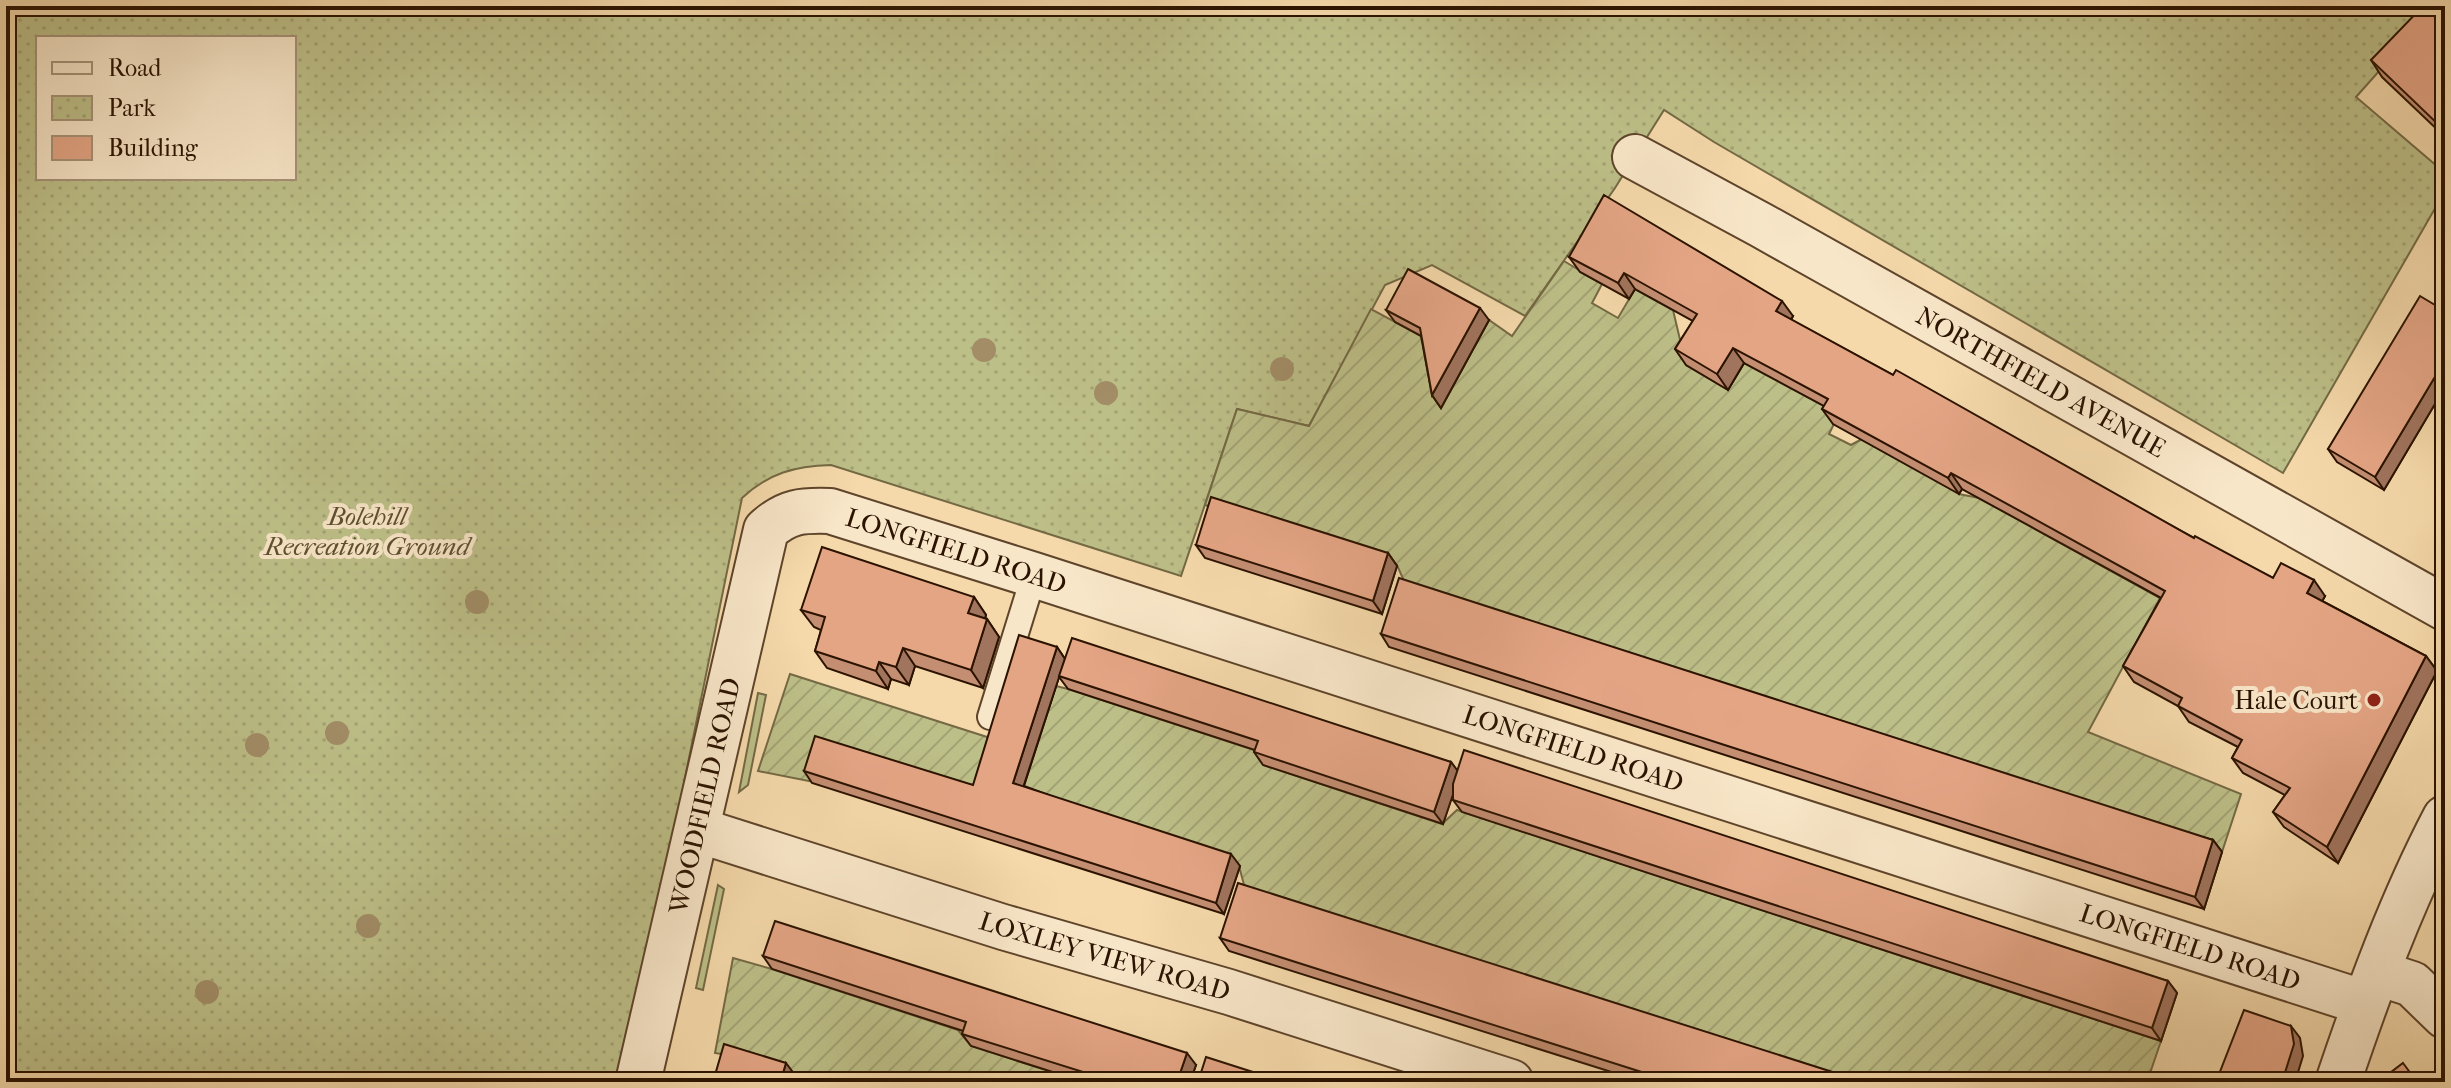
<svg xmlns="http://www.w3.org/2000/svg" width="2451" height="1088" font-family="'IM FELL French Canon',serif">
  <style>
    .grass { fill: #bdbf88; stroke: #746944; stroke-width: 2 }
    .park { fill: url(#park-dots); stroke: #746944; stroke-width: 2; fill-rule: evenodd }
    .garden { fill: url(#garden-furrows); stroke: #746944; stroke-width: 2 }
    .lines { fill: none; stroke-linecap: round; stroke-linejoin: round }
    .service-casing { stroke: #5e442a; stroke-width: 28 }
    .minor-casing { stroke: #5e442a; stroke-width: 48 }
    .tertiary-casing { stroke: #5e442a; stroke-width: 48 }
    .service { stroke: #f8e6c8; stroke-width: 24 }
    .minor { stroke: #f8e6c8; stroke-width: 44 }
    .tertiary { stroke: #f8e6c8; stroke-width: 44 }
    .tree { fill: #a28d67 }
    .wall { fill: #c48e72; stroke: #2b1300; stroke-width: 2 }
    .shaded-wall { fill: #a0745d; stroke: #2b1300; stroke-width: 2 }
    .building { fill: #e4a585; stroke: #2b1300; stroke-width: 2 }
    .poi-dot { fill: #8f2418; stroke: #f8e6c8; stroke-width: 3 }
    .labels { text-anchor: middle; stroke-width: 8; stroke-linejoin: round; paint-order: stroke }
    .street-label { font-size: 26px; fill: #2b1300; stroke: #f8e6c8 }
    .park-label { font-size: 26px; font-style: italic; fill: #5e4f30; stroke: #f8e6c8 }
    .poi-label { font-size: 26px; fill: #2b1300; stroke: #f8e6c8; text-anchor: end }
  </style>
  <defs>
    <pattern id="park-dots" width="8" height="8" patternUnits="userSpaceOnUse" patternTransform="scale(2)"><rect width="8" height="8" fill="#bdbf88"/><path d="M2 2h.1M6 6h.1" fill="none" stroke="#a3a374" stroke-width="1.8" stroke-linecap="round"/></pattern>
    <pattern id="garden-furrows" width="10" height="10" patternUnits="userSpaceOnUse" patternTransform="scale(2)"><rect width="10" height="10" fill="#bdbf88"/><path d="M-1 1l2-2M0 10L10 0M9 11l2-2" fill="none" stroke="#a3a374"/></pattern>
  </defs>
  <rect width="100%" height="100%" fill="#f5d9aa"/>
  <filter id="stains"><feTurbulence type="fractalNoise" baseFrequency=".0025" numOctaves="4"/><feColorMatrix values="0 0 0 0 .2 0 0 0 0 .09 0 0 0 0 .02 0 0 0 .5 -.17"/></filter>
  <radialGradient id="worn" r=".72"><stop offset=".6" stop-color="#630" stop-opacity="0"/><stop offset="1" stop-color="#630" stop-opacity=".3"/></radialGradient>
  <g class="grass">
    <polygon points="758,693 766,695 748,785 739,792"/>
    <polygon points="718,885 724,889 703,990 696,988"/>
  </g>
  <path class="park" d="M6 6H2437L2356 97 2445 173V191L2283 473 1714 142 1664 110 1615 188 1525 316 1432 265 1385 285 1309 426 1237 409 1181 576 831 465C795 466 769 473 742 498L623 1082H6ZM38 38H294V178H38Z"/>
  <g class="garden">
    <polygon points="1564,261 1602,284 1592,303 1618,318 1635,289 1673,310 1686,365 1728,390 1746,360 1839,414 1829,434 1851,445 1884,427 1959,494 1979,498 2160,598 2088,732 2241,794 2222,852 1408,590 1397,565 1205,505 1237,409 1309,426 1371,309 1442,347 1489,320 1512,336"/>
    <polygon points="790,674 1034,752 1056,686 1068,689 1257,751 1263,765 1442,824 1457,810 2161,1041 2147,1082 1832,1082 1247,896 1239,866 758,771"/>
    <polygon points="733,958 772,969 958,1030 971,1046 1084,1082 793,1082 733,1056 715,1053"/>
  </g>
  <g class="lines">
    <g class="service-casing">
      <polyline id="service" points="990,717 1034,575"/>
    </g>
    <g class="minor-casing">
      <g id="minor">
        <path id="s1" d="M1635 157 1761 225 2445 608"/>
        <path id="s2" d="M698 830 1003 927 1229 992 1511 1082"/>
        <polyline points="2378,973 2412,984 2445,1016"/>
        <path id="s3" d="M638 1082 766 530C787 511 802 510 830 511L1034 575 2365 1003"/>
      </g>
    </g>
    <g class="tertiary-casing">
      <path id="tertiary" d="M2338 1082C2368 993 2401 902 2445 818"/>
    </g>
    <use href="#service" class="service"/>
    <use href="#minor" class="minor"/>
    <use href="#tertiary" class="tertiary"/>
  </g>
  <g class="tree">
    <circle cx="984" cy="350" r="12"/>
    <circle cx="1282" cy="369" r="12"/>
    <circle cx="1106" cy="393" r="12"/>
    <circle cx="477" cy="602" r="12"/>
    <circle cx="337" cy="733" r="12"/>
    <circle cx="257" cy="745" r="12"/>
    <circle cx="368" cy="926" r="12"/>
    <circle cx="207" cy="992" r="12"/>
  </g>
  <g class="wall">
    <polygon points="2445,6 2445,137 2382,77 2371,60"/>
    <polygon points="1569,257 1793,316 1791,320 2194,538 2273,578 2325,596 2322,601 2426,656 2437,671 2338,863 2284,827 2273,812 2285,795 2243,773 2232,758 2238,747 2189,722 2178,706 2134,682 2123,666 2161,598 1962,489 1959,494 1833,424 1822,409 1824,406 1744,363 1728,390 1686,365 1675,349 1693,321 1635,289 1629,299 1580,272"/>
    <polygon points="1386,310 1489,320 1441,408 1432,395 1421,336 1395,322"/>
    <polygon points="2445,311 2445,387 2384,490 2337,462 2328,449"/>
    <polygon points="1196,545 1388,553 1397,566 1382,614 1205,558"/>
    <polygon points="974,597 986,615 985,619 987,619 999,637 983,688 915,666 909,685 891,679 888,689 827,668 815,651 821,630 814,627 801,610"/>
    <polygon points="1381,634 2213,840 2222,852 2204,909 1389,647"/>
    <polygon points="1057,647 1065,659 1451,762 1457,771 2168,981 2177,993 2161,1041 1462,812 1453,800 1453,793 1443,824 1263,765 1254,752 1255,750 1068,689 1059,677 1024,786 1240,866 1224,914 812,783 804,771 973,785"/>
    <polygon points="1220,938 1864,1082 1643,1082 1229,951"/>
    <polygon points="763,956 1196,1065 1190,1082 1084,1082 971,1046 962,1034 963,1031 772,969"/>
  </g>
  <g class="shaded-wall">
    <polygon points="1624,273 1635,289 1629,299 1618,283"/>
    <polygon points="1782,301 1793,316 1786,327 1776,311"/>
    <polygon points="1480,308 1489,320 1441,408 1432,395"/>
    <polygon points="1733,348 1744,363 1728,390 1717,374"/>
    <polygon points="2445,360 2445,387 2384,490 2375,477"/>
    <polygon points="1951,473 1962,489 1959,494 1948,478"/>
    <polygon points="1388,553 1397,566 1382,614 1373,601"/>
    <polygon points="2314,580 2325,596 2318,609 2307,593"/>
    <polygon points="974,597 986,615 981,631 968,613"/>
    <polygon points="987,619 999,637 983,688 971,670"/>
    <polygon points="1057,647 1065,659 1021,794 1013,783"/>
    <polygon points="903,648 915,666 909,685 896,667"/>
    <polygon points="2426,656 2437,671 2338,863 2327,847"/>
    <polygon points="879,662 891,679 888,689 876,671"/>
    <polygon points="1451,762 1460,774 1443,824 1434,812"/>
    <polygon points="2213,840 2222,852 2204,909 2195,897"/>
    <polygon points="1231,854 1240,866 1224,914 1216,903"/>
    <polygon points="2168,981 2177,993 2161,1041 2152,1028"/>
    <polygon points="2291,1026 2300,1038 2303,1056 2295,1082 2282,1082"/>
    <polygon points="1187,1053 1196,1065 1190,1082 1177,1082"/>
    <polygon points="786,1063 795,1075 793,1082 783,1082 781,1080"/>
  </g>
  <g class="building">
    <polygon points="2423,6 2445,6 2445,131 2371,60"/>
    <polygon points="1604,195 1782,301 1776,311 1893,375 1896,370 2194,538 2195,536 2273,578 2281,563 2314,580 2307,593 2426,656 2327,847 2273,812 2290,788 2232,758 2242,740 2178,706 2182,698 2123,666 2165,591 1951,473 1948,478 1822,409 1828,399 1733,348 1717,374 1675,349 1697,314 1624,273 1618,283 1569,257"/>
    <polygon points="1408,269 1480,308 1432,395 1420,328 1386,310"/>
    <polygon points="2420,296 2445,311 2445,360 2375,477 2328,449"/>
    <polygon points="1211,497 1388,553 1373,601 1196,545"/>
    <polygon points="822,547 974,597 968,613 987,619 971,670 903,648 896,667 879,662 876,671 815,651 825,617 801,610"/>
    <polygon points="1399,578 2213,840 2195,897 1381,634"/>
    <polygon points="1019,635 1057,647 1013,783 1231,854 1216,903 804,771 815,736 973,785"/>
    <polygon points="1072,638 1451,762 1434,812 1254,752 1258,741 1059,676"/>
    <polygon points="1464,750 2168,981 2152,1028 1453,800 1453,784"/>
    <polygon points="1238,883 1864,1082 1673,1082 1220,938"/>
    <polygon points="775,921 1187,1053 1177,1082 1115,1082 962,1034 966,1022 763,956"/>
    <polygon points="2244,1010 2291,1026 2294,1044 2282,1082 2216,1082"/>
    <polygon points="724,1044 786,1063 781,1080 789,1082 713,1082"/>
    <polygon points="1206,1057 1284,1082 1198,1082"/>
    <polygon points="2403,1063 2417,1082 2378,1082"/>
  </g>
  <circle class="poi-dot" cx="2374" cy="700" r="8"/>
  <g class="labels">
    <g class="street-label">
      <text dy="9" stroke="none"><textPath href="#s1" startOffset="464">NORTHFIELD AVENUE</textPath></text>
      <text dy="9" stroke="none"><textPath href="#s3" startOffset="768">LONGFIELD ROAD</textPath></text>
      <text dy="9" stroke="none"><textPath href="#s3" startOffset="1416">LONGFIELD ROAD</textPath></text>
      <text dy="9" stroke="none"><textPath href="#s3" startOffset="294">WOODFIELD ROAD</textPath></text>
      <text dy="9" stroke="none"><textPath href="#s3" startOffset="2064">LONGFIELD ROAD</textPath></text>
      <text dy="9" stroke="none"><textPath href="#s2" startOffset="426">LOXLEY VIEW ROAD</textPath></text>
    </g>
    <g class="park-label">
      <text x="367" y="525">Bolehill<tspan x="367" dy="30">Recreation Ground</tspan></text>
    </g>
    <g class="poi-label">
      <text x="2358" y="709">Hale Court</text>
    </g>
  </g>
  <rect width="2451" height="1088" fill="none" stroke="#f5d9aa" stroke-width="32"/>
  <rect x="8" y="8" width="2435" height="1072" fill="none" stroke="#2b1300" stroke-width="4"/>
  <rect x="16" y="16" width="2419" height="1056" fill="none" stroke="#2b1300" stroke-width="2"/>
  <rect x="36" y="36" width="260" height="144" fill="#f8e6c8" stroke="#a69278" stroke-width="2"/>
  <rect x="52" y="62" width="40" height="12" fill="#f8e6c8" stroke="#a69278" stroke-width="2"/>
  <text x="108" y="76" font-size="24" fill="#2b1300">Road</text>
  <rect x="52" y="96" width="40" height="24" fill="url(#park-dots)" stroke="#a69278" stroke-width="2"/>
  <text x="108" y="116" font-size="24" fill="#2b1300">Park</text>
  <rect x="52" y="136" width="40" height="24" fill="#e4a585" stroke="#a69278" stroke-width="2"/>
  <text x="108" y="156" font-size="24" fill="#2b1300">Building</text>
  <rect width="100%" height="100%" filter="url(#stains)"/>
  <rect width="100%" height="100%" fill="url(#worn)"/>
</svg>
